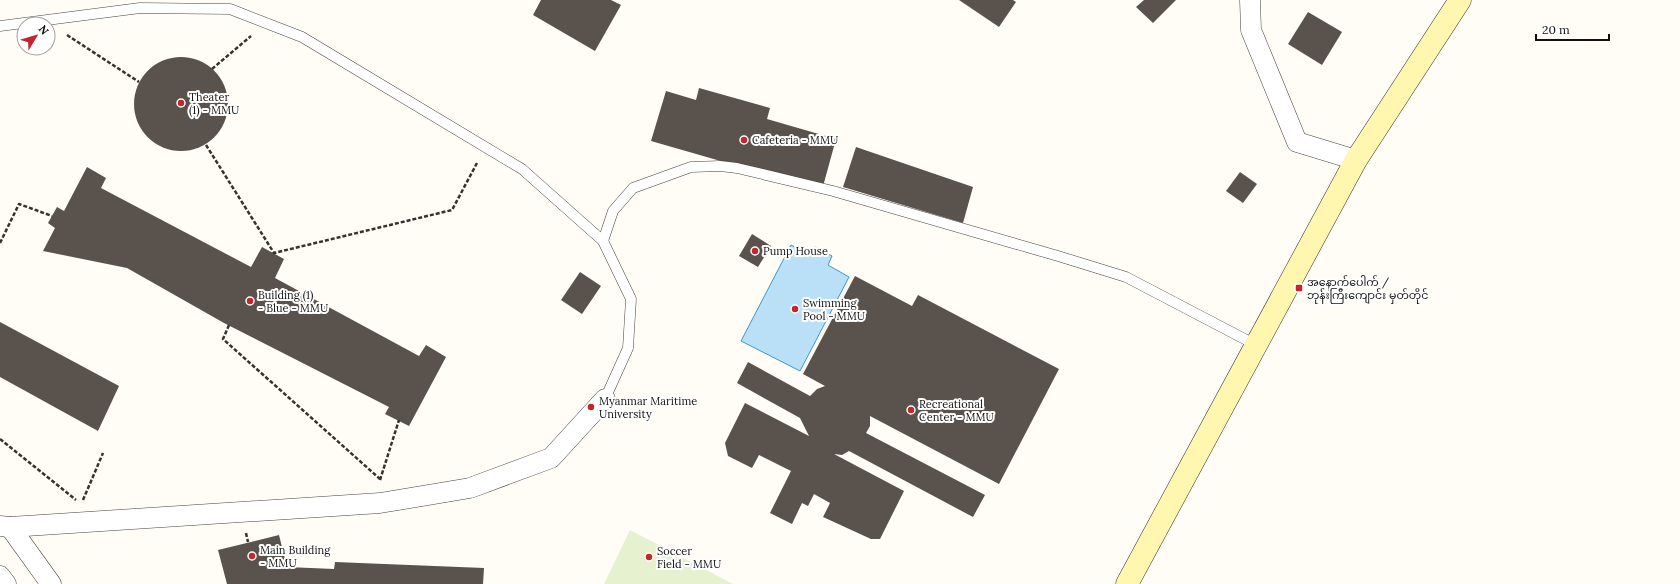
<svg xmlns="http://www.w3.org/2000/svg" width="1680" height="584" font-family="Lora,'Noto Sans Myanmar',serif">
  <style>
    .pitch { fill: #e6f2cf }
    .water { fill: #b9e0f7; stroke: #3f96cf }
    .building { fill: #5a524d }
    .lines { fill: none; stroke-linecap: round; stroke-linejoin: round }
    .lane-casing { stroke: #444; stroke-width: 11 }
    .street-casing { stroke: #444; stroke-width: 21 }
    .secondary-casing { stroke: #333; stroke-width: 23 }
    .path { stroke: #333; stroke-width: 2.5; stroke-dasharray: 4 2; stroke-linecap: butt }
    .lane { stroke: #fff; stroke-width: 10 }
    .street { stroke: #fff; stroke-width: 20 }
    .secondary { stroke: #fff6b0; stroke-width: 22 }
    .poi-dot { fill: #c4262e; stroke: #fff; stroke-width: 1.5 }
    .labels { text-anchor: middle; stroke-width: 4; stroke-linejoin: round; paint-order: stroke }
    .poi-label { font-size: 11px; fill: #111; stroke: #fff; text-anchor: start }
  </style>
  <rect width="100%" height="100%" fill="#fffdf5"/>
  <polygon class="pitch" points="630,530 733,584 604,584"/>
  <polygon class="water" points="791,245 810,255 815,247 832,256 828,265 849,277 800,371 741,341"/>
  <g class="building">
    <polygon points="541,0 611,0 621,5 595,51 533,15"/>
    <polygon points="959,0 1013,0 1016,2 999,27"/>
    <polygon points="1144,0 1176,0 1153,23 1136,7"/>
    <polygon points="1308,12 1342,32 1322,65 1288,44"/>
    <circle cx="181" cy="104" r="47"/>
    <polygon points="699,88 770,108 767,119 836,139 822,190 651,141 666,91 696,100"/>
    <polygon points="856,147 973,187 963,223 843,187"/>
    <polygon points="87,167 106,178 101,188 251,267 262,247 284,259 275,278 419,356 426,345 446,357 409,426 385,414 389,407 224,323 127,268 43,251 55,228 48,223 57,207 64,211"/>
    <polygon points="1240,172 1257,184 1243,203 1226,191"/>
    <polygon points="752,234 771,246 758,267 739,256"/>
    <polygon points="580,272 601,286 582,314 561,300"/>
    <polygon points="855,276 912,306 918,295 1059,369 999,484 870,416 870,426 866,433 985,495 973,517 849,451 842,455 834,454 904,491 880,539 871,539 823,517 830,503 814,494 808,506 802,503 792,524 770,513 791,471 759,455 752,468 728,456 725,443 745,403 809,436 800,418 737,383 748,362 810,396 817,389 825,386 803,374"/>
    <polygon points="0,322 119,386 98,431 0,377"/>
    <polygon points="279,535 287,567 334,569 335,562 484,568 483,584 227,584 218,550"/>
  </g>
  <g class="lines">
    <g class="lane-casing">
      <g id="lane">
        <polyline points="0,26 140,8 230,9 302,37 522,169 603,241 631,299 628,348 605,399"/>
        <polyline points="603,241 613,211 633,188 691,167 720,166 737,168 833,191 1058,256 1126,277 1256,345"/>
      </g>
    </g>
    <g class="street-casing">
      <g id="street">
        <polyline points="1250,0 1251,30 1297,142 1356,160"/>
        <polyline points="0,526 10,527 380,503 470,488 551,458 605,399"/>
        <polyline points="10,527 51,584"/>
        <polyline points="0,576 6,584"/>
      </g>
    </g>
    <g class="secondary-casing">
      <polyline id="secondary" points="1127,584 1356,160 1460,0"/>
    </g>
    <g class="path">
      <polyline points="67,35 139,82"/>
      <polyline points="212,69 251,36"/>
      <polyline points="206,145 274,253 452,210 477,163"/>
      <polyline points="0,243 19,204 52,216"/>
      <polyline points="229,325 223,339 380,479"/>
      <polyline points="0,439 76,500"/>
      <polyline points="380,480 399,420"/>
      <polyline points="83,500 103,453"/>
      <polyline points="246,533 248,542"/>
    </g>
    <use href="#lane" class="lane"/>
    <use href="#street" class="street"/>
    <use href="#secondary" class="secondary"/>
  </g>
  <g class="poi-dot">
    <circle cx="181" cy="103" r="4"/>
    <circle cx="744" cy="140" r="4"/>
    <circle cx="755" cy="251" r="4"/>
    <rect x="1295" y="284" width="8" height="8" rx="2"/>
    <circle cx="250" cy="301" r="4"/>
    <circle cx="795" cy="309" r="4"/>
    <circle cx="591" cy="407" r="4"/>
    <circle cx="911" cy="410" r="4"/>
    <circle cx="252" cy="556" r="4"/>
    <circle cx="649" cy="557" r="4"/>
  </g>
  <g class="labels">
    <g class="poi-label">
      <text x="189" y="101">Theater<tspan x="189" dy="13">(1) - MMU</tspan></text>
      <text x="752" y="144">Cafeteria - MMU</text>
      <text x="763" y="255">Pump House</text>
      <text x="1307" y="286">အနောက်ပေါက် /<tspan x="1307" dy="13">ဘုန်းကြီးကျောင်း မှတ်တိုင်</tspan></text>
      <text x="258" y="299">Building (1)<tspan x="258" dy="13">- Blue - MMU</tspan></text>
      <text x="803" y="307">Swimming<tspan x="803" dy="13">Pool - MMU</tspan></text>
      <text x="599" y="405">Myanmar Maritime<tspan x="599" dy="13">University</tspan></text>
      <text x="919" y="408">Recreational<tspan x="919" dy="13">Center - MMU</tspan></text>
      <text x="260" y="554">Main Building<tspan x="260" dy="13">- MMU</tspan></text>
      <text x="657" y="555">Soccer<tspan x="657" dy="13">Field - MMU</tspan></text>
    </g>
  </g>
  <g transform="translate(36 36) rotate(52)"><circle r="19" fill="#ffffff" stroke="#a0a0a0"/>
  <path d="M0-3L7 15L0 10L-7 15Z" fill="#c4262e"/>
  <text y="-6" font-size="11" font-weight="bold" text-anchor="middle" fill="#111111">N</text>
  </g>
  <path d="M1536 34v6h73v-6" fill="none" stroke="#111111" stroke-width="2"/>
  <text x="1542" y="34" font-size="12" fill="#111111" stroke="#ffffff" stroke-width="3" paint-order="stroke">20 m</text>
</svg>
